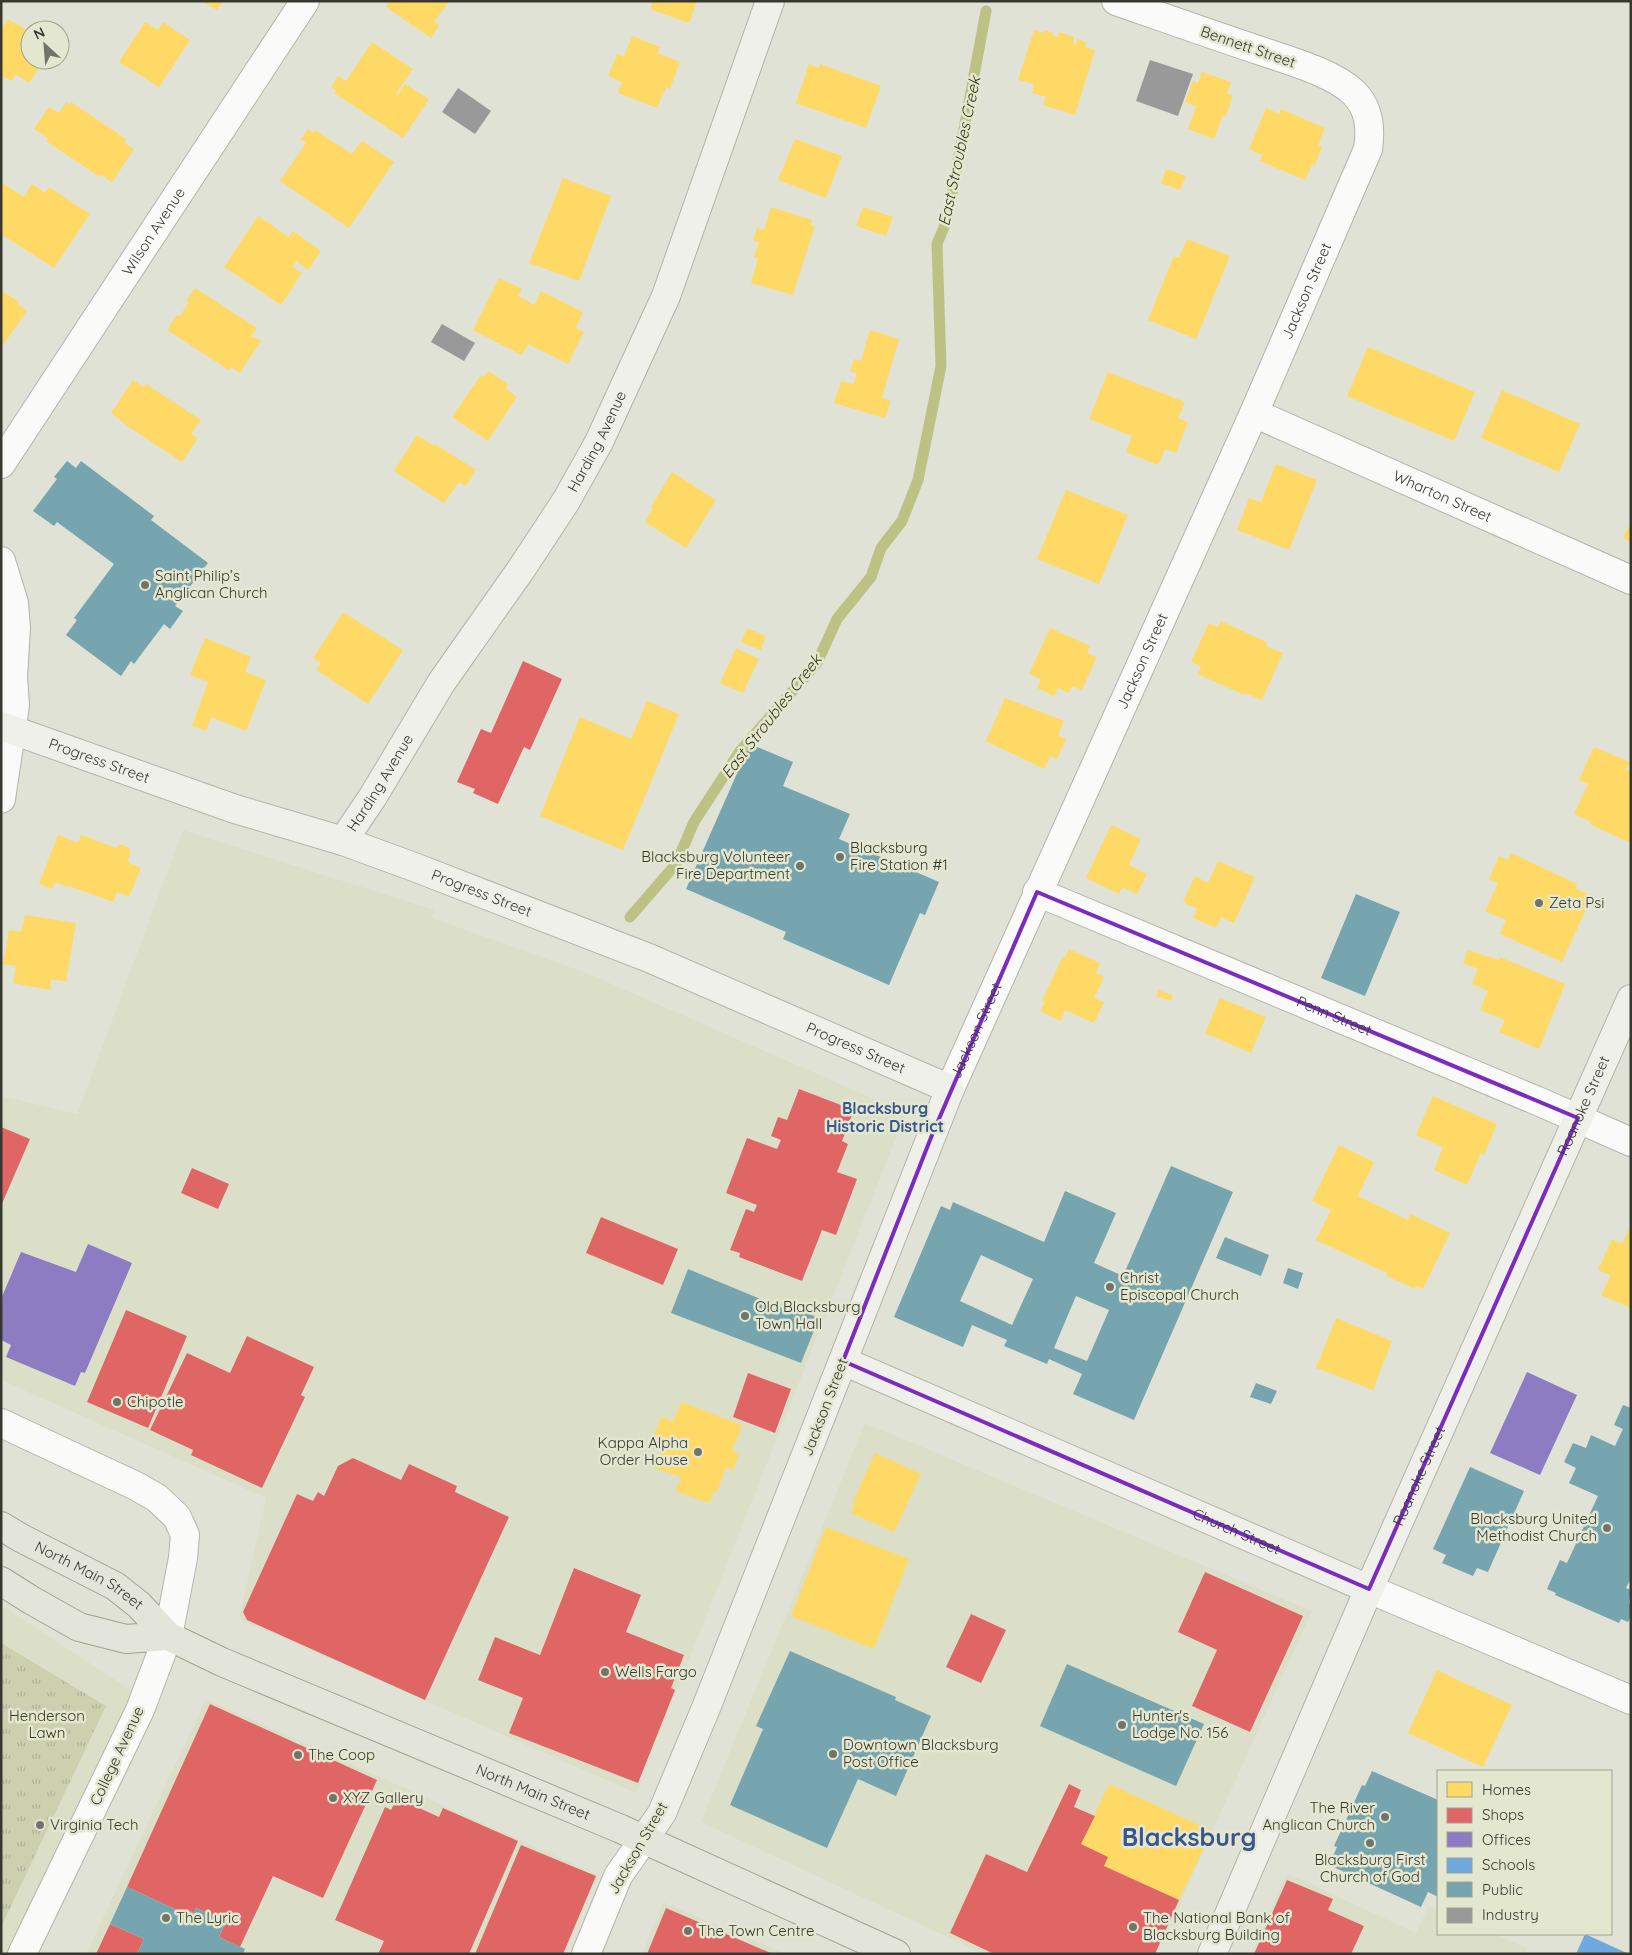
<svg xmlns="http://www.w3.org/2000/svg" width="1632" height="1955" font-family="Quicksand,sans-serif">
  <style>
    .built { fill: #dcdfc8 }
    .park { fill: url(#park-tufts) }
    .homes { fill: #ffd966 }
    .shops { fill: #e06666 }
    .offices { fill: #8e7cc3 }
    .schools { fill: #6fa8dc }
    .public { fill: #76a5af; fill-rule: evenodd }
    .industry { fill: #999 }
    .lines { fill: none; stroke-linecap: round; stroke-linejoin: round }
    .stream { stroke: #bcc283; stroke-width: 11 }
    .street-casing { stroke: #b2b3aa; stroke-width: 30 }
    .secondary-casing { stroke: #b2b3aa; stroke-width: 30 }
    .primary-casing { stroke: #a1a38e; stroke-width: 30 }
    .street { stroke: #fafbf9; stroke-width: 28 }
    .secondary { stroke: #eef0e9; stroke-width: 28 }
    .primary { stroke: #e3e4da; stroke-width: 28 }
    .marked { fill: none; stroke: #7b2cbf; stroke-width: 4; stroke-linejoin: round }
    .poi-dot { fill: #727469; stroke: #e4e7d0; stroke-width: 2 }
    .labels { text-anchor: middle; stroke-width: 5; stroke-linejoin: round; paint-order: stroke }
    .street-label { font-size: 15px; fill: #37382f; stroke: #e4e7d0 }
    .poi-label { font-size: 15px; fill: #37382f; stroke: #e4e7d0; text-anchor: start }
    .park-label { font-size: 15px; fill: #3a3d19; stroke: #e4e7d0 }
    .water-label { font-size: 16px; font-style: italic; fill: #353814; stroke: #e4e7d0 }
    .neighbourhood-label { font-size: 16px; font-weight: bold; fill: #39568f; stroke: #e4e7d0 }
    .town-label { font-size: 25px; font-weight: bold; fill: #39568f; stroke: #e4e7d0 }
  </style>
  <defs>
    <pattern id="park-tufts" width="24" height="20" patternUnits="userSpaceOnUse" patternTransform="scale(1.25)"><rect width="24" height="20" fill="#ccd0af"/><path d="M3 7l-1-3M5 7V3M7 7l1-3M15 17l-1-3M17 17v-4M19 17l1-3" fill="none" stroke="#b0b397"/></pattern>
  </defs>
  <rect width="100%" height="100%" fill="#e0e2d5"/>
  <g class="built">
    <polygon points="183,830 434,910 432,918 589,974 906,1113 636,1793 239,1619 266,1498 1,1380 1,1096 77,1114"/>
    <polygon points="865,1423 1312,1611 1157,1954 984,1954 701,1822"/>
    <polygon points="1,1605 140,1696 18,1954 1,1954"/>
    <polygon points="206,1699 598,1875 565,1954 86,1954"/>
    <polygon points="1287,1873 1416,1933 1429,1906 1438,1910 1438,1934 1494,1934 1527,1948 1525,1954 1252,1954"/>
    <polygon points="663,1902 786,1954 642,1954"/>
  </g>
  <polygon class="park" points="1,1643 106,1706 1,1927"/>
  <g class="homes">
    <polygon points="202,1 223,1 217,10"/>
    <polygon points="390,1 449,1 434,22 439,26 431,38 386,7"/>
    <polygon points="653,1 697,1 689,23 650,9"/>
    <polygon points="8,19 30,32 30,60 44,60 29,83 16,74 11,81 1,75 1,29"/>
    <polygon points="145,22 158,30 163,22 190,40 159,87 119,62"/>
    <polygon points="1034,30 1044,33 1045,30 1053,33 1052,35 1057,37 1059,32 1074,37 1073,43 1076,44 1077,39 1086,42 1085,47 1095,50 1075,115 1043,105 1046,97 1032,93 1034,84 1018,80"/>
    <polygon points="632,36 660,47 657,53 680,62 670,89 666,87 657,108 618,93 622,82 608,76 617,54 624,56"/>
    <polygon points="372,42 413,69 396,94 398,95 405,84 429,99 403,138 334,93 336,90 331,87 338,76 346,81"/>
    <polygon points="809,64 819,68 820,64 881,86 866,128 796,103"/>
    <polygon points="1202,72 1231,82 1227,94 1233,96 1226,116 1223,115 1214,139 1188,129 1196,106 1185,102 1193,81 1198,83"/>
    <polygon points="66,102 70,105 71,102 126,139 124,143 134,149 112,182 101,175 100,177 46,141 48,138 34,129 49,107 59,113"/>
    <polygon points="1266,108 1279,114 1281,109 1325,128 1318,145 1322,147 1315,165 1312,164 1305,180 1260,161 1262,155 1249,149"/>
    <polygon points="308,129 313,133 315,130 352,154 362,141 394,162 349,228 280,181 306,143 301,139"/>
    <polygon points="795,139 842,156 826,198 778,180"/>
    <polygon points="1166,169 1186,176 1180,190 1161,183"/>
    <polygon points="563,178 611,196 579,281 529,263"/>
    <polygon points="1,182 24,197 32,184 45,193 49,187 90,214 54,268 1,234"/>
    <polygon points="771,207 812,220 811,225 815,226 793,295 751,283 758,258 754,257 759,242 753,240 757,228 764,230"/>
    <polygon points="863,207 893,217 886,236 856,226"/>
    <polygon points="258,216 289,237 293,231 321,251 308,270 296,261 292,267 302,273 281,305 224,267"/>
    <polygon points="1187,239 1230,256 1196,339 1148,320 1174,256 1179,258"/>
    <polygon points="499,278 522,289 518,296 534,305 541,291 583,312 576,328 584,332 568,364 528,344 522,355 473,330"/>
    <polygon points="195,288 257,328 251,336 261,341 240,373 231,367 229,370 167,330 177,315 180,316 189,302 186,301"/>
    <polygon points="1,290 19,302 18,304 27,311 1,348"/>
    <polygon points="870,330 899,339 882,398 891,401 885,418 834,403 841,381 853,384 857,374 850,371 854,359 861,361"/>
    <polygon points="1368,347 1475,392 1454,441 1347,396"/>
    <polygon points="488,371 508,384 506,389 517,397 488,441 452,417 481,375 484,377"/>
    <polygon points="1108,372 1185,402 1178,418 1188,422 1176,453 1165,449 1158,465 1126,452 1132,436 1089,419"/>
    <polygon points="133,380 144,387 146,384 201,420 191,434 198,438 182,462 120,421 121,420 111,413"/>
    <polygon points="1502,390 1580,424 1559,472 1481,438"/>
    <polygon points="417,435 434,446 435,444 476,470 466,486 459,482 444,503 394,471"/>
    <polygon points="1276,464 1317,480 1289,550 1237,530 1249,498 1261,502"/>
    <polygon points="672,472 716,500 686,548 645,522 653,508 651,507"/>
    <polygon points="1066,490 1128,515 1099,584 1037,559"/>
    <polygon points="1631,522 1631,542 1623,538"/>
    <polygon points="343,612 403,650 368,704 316,670 321,663 313,658"/>
    <polygon points="1221,621 1268,643 1266,646 1283,653 1262,700 1245,693 1244,695 1198,674 1201,666 1191,662 1209,623 1218,627"/>
    <polygon points="747,628 766,636 761,650 741,642"/>
    <polygon points="1050,628 1090,646 1087,653 1097,657 1082,690 1072,686 1069,693 1058,688 1054,696 1037,688 1041,679 1029,674"/>
    <polygon points="205,638 251,657 245,672 266,680 246,731 211,717 206,731 192,726 208,682 190,675"/>
    <polygon points="736,648 759,659 743,693 720,683"/>
    <polygon points="1005,698 1064,721 1058,735 1066,739 1057,759 1050,756 1044,769 986,741"/>
    <polygon points="647,701 679,714 623,850 540,816 580,717 631,739"/>
    <polygon points="1594,747 1630,762 1626,770 1631,772 1631,843 1591,825 1591,822 1574,814 1588,784 1579,780"/>
    <polygon points="1111,825 1141,839 1129,865 1147,874 1137,894 1122,887 1119,894 1086,878"/>
    <polygon points="58,835 78,843 81,835 117,848 119,844 130,848 129,852 131,853 127,862 141,868 129,897 117,892 113,902 69,886 68,887 55,882 52,889 39,884"/>
    <polygon points="1511,853 1577,884 1576,889 1592,896 1562,962 1500,934 1506,920 1485,911 1498,883 1489,879 1499,856 1508,860"/>
    <polygon points="1218,861 1255,877 1234,923 1221,917 1216,928 1193,918 1197,909 1183,902 1195,876 1208,883"/>
    <polygon points="25,915 76,923 66,982 51,979 50,990 13,983 16,966 3,964 9,930 21,932"/>
    <polygon points="1069,949 1100,963 1096,973 1104,977 1094,998 1104,1002 1094,1023 1065,1010 1061,1021 1040,1011 1045,1002 1042,1001 1063,956 1065,958"/>
    <polygon points="1468,950 1499,960 1500,957 1565,984 1539,1049 1499,1032 1505,1020 1480,1010 1488,991 1472,984 1478,969 1463,963"/>
    <polygon points="1158,990 1173,995 1171,1001 1156,996"/>
    <polygon points="1220,998 1266,1017 1251,1053 1205,1033"/>
    <polygon points="1433,1096 1497,1124 1484,1155 1481,1153 1467,1185 1434,1170 1443,1147 1416,1135"/>
    <polygon points="1339,1145 1374,1162 1358,1196 1408,1220 1410,1214 1450,1233 1423,1289 1416,1286 1415,1289 1387,1276 1387,1273 1316,1240 1331,1210 1312,1201"/>
    <polygon points="1631,1225 1631,1308 1601,1295 1611,1275 1598,1270 1612,1239 1622,1244"/>
    <polygon points="1336,1318 1392,1341 1373,1390 1316,1368"/>
    <polygon points="681,1402 742,1425 732,1451 739,1454 733,1470 726,1467 717,1492 714,1491 709,1503 676,1491 681,1477 654,1468 663,1446 652,1442 661,1417 673,1422"/>
    <polygon points="875,1453 921,1474 894,1532 851,1513 855,1502 853,1502"/>
    <polygon points="826,1527 909,1559 874,1649 791,1616"/>
    <polygon points="1437,1670 1512,1705 1483,1767 1408,1733"/>
    <polygon points="1109,1784 1212,1831 1179,1900 1104,1866 1108,1857 1081,1844"/>
  </g>
  <g class="shops">
    <polygon points="523,661 562,679 530,750 524,747 498,804 473,793 475,789 457,782 481,729 491,733"/>
    <polygon points="799,1089 854,1110 842,1141 848,1144 837,1172 857,1179 836,1235 822,1230 802,1281 739,1257 740,1253 730,1250 746,1209 754,1212 757,1205 726,1193 747,1138 777,1149 781,1140 771,1136 778,1117 787,1120"/>
    <polygon points="1,1127 30,1139 1,1206"/>
    <polygon points="192,1168 229,1184 218,1209 181,1193"/>
    <polygon points="601,1217 678,1249 663,1285 586,1253"/>
    <polygon points="126,1310 187,1336 148,1428 87,1402"/>
    <polygon points="247,1336 314,1367 301,1395 305,1397 262,1488 191,1455 193,1450 150,1430 187,1353 230,1373"/>
    <polygon points="748,1373 791,1389 775,1433 733,1417"/>
    <polygon points="353,1458 401,1480 409,1464 457,1486 455,1492 509,1517 425,1700 247,1620 243,1612 297,1494 313,1501 318,1492 324,1496 338,1466"/>
    <polygon points="574,1568 641,1595 626,1632 684,1655 671,1688 675,1690 638,1783 509,1733 523,1698 478,1680 495,1637 540,1655"/>
    <polygon points="1205,1572 1303,1616 1250,1732 1192,1706 1217,1650 1178,1632"/>
    <polygon points="971,1614 1006,1630 981,1683 946,1667"/>
    <polygon points="210,1704 377,1780 323,1898 273,1876 240,1947 219,1937 226,1921 196,1908 194,1913 188,1910 186,1914 127,1887"/>
    <polygon points="1069,1784 1081,1790 1074,1807 1095,1816 1081,1844 1108,1857 1104,1866 1179,1900 1155,1954 994,1954 950,1933 986,1854 1027,1872"/>
    <polygon points="397,1798 439,1817 443,1808 518,1841 469,1954 378,1954 384,1941 335,1920 385,1807 391,1810"/>
    <polygon points="521,1845 596,1876 563,1954 475,1954"/>
    <polygon points="1287,1880 1333,1899 1328,1910 1364,1926 1351,1954 1254,1954"/>
    <polygon points="666,1908 773,1954 647,1954"/>
    <polygon points="110,1924 144,1939 137,1954 96,1954"/>
  </g>
  <g class="offices">
    <polygon points="88,1244 132,1263 85,1373 81,1372 75,1386 6,1357 11,1345 1,1340 1,1299 21,1252 76,1272"/>
    <polygon points="1527,1372 1577,1395 1540,1475 1490,1453"/>
  </g>
  <polygon class="schools" points="1585,1934 1629,1954 1576,1954"/>
  <g class="public">
    <polygon points="67,461 76,468 81,461 154,516 151,520 208,563 175,606 183,611 170,629 164,624 134,664 131,661 121,676 66,635 77,620 74,618 114,564 57,522 54,526 33,511 57,479 54,477"/>
    <polygon points="750,744 793,762 783,786 850,814 839,839 939,882 925,915 920,913 889,985 783,939 786,932 686,889"/>
    <polygon points="1356,894 1400,912 1365,996 1321,978"/>
    <path d="M1171 1166 1233 1192 1134 1420 1073 1394 1082 1374 1049 1359 1047 1364 1004 1346 1007 1340 972 1325 963 1347 894 1317 941 1206 950 1210 953 1202 1044 1242 1065 1191 1116 1213 1094 1263 1123 1276ZM981 1255 1033 1279 1012 1325 960 1301ZM1076 1296 1109 1310 1087 1361 1054 1348Z"/>
    <polygon points="1225,1237 1269,1255 1261,1276 1216,1258"/>
    <polygon points="1288,1268 1303,1273 1298,1289 1283,1283"/>
    <polygon points="688,1269 794,1313 796,1309 819,1318 801,1363 671,1313"/>
    <polygon points="1256,1383 1277,1391 1271,1404 1250,1397"/>
    <polygon points="1623,1405 1631,1408 1631,1578 1626,1588 1631,1590 1629,1603 1631,1604 1631,1616 1628,1622 1621,1619 1619,1623 1555,1595 1556,1593 1547,1589 1560,1560 1567,1563 1598,1496 1569,1483 1576,1468 1564,1462 1573,1443 1586,1448 1591,1435 1615,1446 1623,1429 1614,1425"/>
    <polygon points="1470,1467 1524,1491 1488,1572 1477,1568 1473,1576 1442,1563 1446,1555 1433,1549"/>
    <polygon points="790,1651 896,1697 895,1700 931,1716 896,1796 858,1779 827,1848 730,1805 763,1729 756,1726"/>
    <polygon points="1067,1664 1204,1724 1176,1786 1040,1726"/>
    <polygon points="1372,1771 1438,1800 1438,1897 1428,1892 1421,1907 1329,1865 1337,1847 1334,1846 1362,1785 1365,1786"/>
    <polygon points="127,1887 186,1914 188,1910 194,1913 196,1908 226,1921 219,1937 245,1949 243,1954 137,1954 144,1939 110,1924"/>
  </g>
  <g class="industry">
    <polygon points="1150,60 1193,74 1178,116 1136,101"/>
    <polygon points="458,88 491,111 475,134 442,112"/>
    <polygon points="442,324 475,343 464,361 431,342"/>
  </g>
  <g class="lines">
    <polyline class="stream" points="630,917 676,864 694,822 740,751 817,663 837,619 871,577 881,548 902,521 918,480 941,366 937,244 947,220 986,11"/>
    <g class="street-casing">
      <g id="street">
        <path id="s1" d="M1254 413 1631 580"/>
        <path id="s2" d="M1 464 305 1"/>
        <polyline points="1,561 14,603 16,628 13,677 15,705 1,799"/>
        <path id="s3" d="M1037 892 1540 1102 1631 1142"/>
        <path id="s4" d="M950 1089 1254 413 1368 149C1371 129 1370 109 1354 93 1334 73 1287 60 1261 51 1213 35 1165 18 1116 1"/>
        <polyline points="1,1423 136,1486 157,1498 177,1517 185,1535 183,1558 168,1636 140,1710 22,1954"/>
        <polyline points="1369,1589 1631,1700"/>
        <polyline points="586,1954 618,1876 644,1839"/>
      </g>
    </g>
    <g class="secondary-casing">
      <g id="secondary">
        <path id="s5" d="M1 726 235 809 343 841 414 867 649 958 950 1089 706 1708 662 1813 644 1839"/>
        <path id="s6" d="M343 841 372 798 441 683 522 568 566 501 599 442 666 296 770 1"/>
        <path id="s7" d="M843 1361 1369 1589"/>
        <path id="s8" d="M1212 1954 1369 1589 1631 999"/>
      </g>
    </g>
    <g class="primary-casing">
      <g id="primary">
        <path id="s9" d="M1 1526 21 1538 115 1586 139 1605 168 1636 222 1662 621 1829 896 1954"/>
        <polyline points="1,1581 31,1600 79,1627 126,1639 168,1636"/>
      </g>
    </g>
    <use href="#street" class="street"/>
    <use href="#secondary" class="secondary"/>
    <use href="#primary" class="primary"/>
  </g>
  <path class="marked" d="M1037 892 1578 1118 1369 1589 843 1361 932 1135Z"/>
  <g class="poi-dot">
    <circle cx="145" cy="585" r="5"/>
    <circle cx="840" cy="857" r="5"/>
    <circle cx="800" cy="866" r="5"/>
    <circle cx="1539" cy="903" r="5"/>
    <circle cx="1110" cy="1287" r="5"/>
    <circle cx="745" cy="1316" r="5"/>
    <circle cx="117" cy="1402" r="5"/>
    <circle cx="698" cy="1452" r="5"/>
    <circle cx="1607" cy="1528" r="5"/>
    <circle cx="605" cy="1672" r="5"/>
    <circle cx="1122" cy="1725" r="5"/>
    <circle cx="833" cy="1754" r="5"/>
    <circle cx="298" cy="1755" r="5"/>
    <circle cx="333" cy="1798" r="5"/>
    <circle cx="1385" cy="1817" r="5"/>
    <circle cx="40" cy="1825" r="5"/>
    <circle cx="1370" cy="1843" r="5"/>
    <circle cx="166" cy="1918" r="5"/>
    <circle cx="1133" cy="1927" r="5"/>
    <circle cx="688" cy="1931" r="5"/>
  </g>
  <g class="labels">
    <g class="street-label">
      <text transform="translate(1248 47) rotate(19)" y="5">Bennett Street</text>
      <text dy="5" stroke="none"><textPath href="#s2" startOffset="278">Wilson Avenue</textPath></text>
      <text dy="5" stroke="none"><textPath href="#s4" startOffset="874">Jackson Street</textPath></text>
      <text dy="5" stroke="none"><textPath href="#s6" startOffset="474">Harding Avenue</textPath></text>
      <text dy="5" stroke="none"><textPath href="#s1" startOffset="206">Wharton Street</textPath></text>
      <text dy="5" stroke="none"><textPath href="#s4" startOffset="469">Jackson Street</textPath></text>
      <text dy="5" stroke="none"><textPath href="#s5" startOffset="104">Progress Street</textPath></text>
      <text dy="5" stroke="none"><textPath href="#s6" startOffset="69">Harding Avenue</textPath></text>
      <text dy="5" stroke="none"><textPath href="#s5" startOffset="509">Progress Street</textPath></text>
      <text dy="5" stroke="none"><textPath href="#s3" startOffset="322">Penn Street</textPath></text>
      <text dy="5" stroke="none"><textPath href="#s4" startOffset="64">Jackson Street</textPath></text>
      <text dy="5" stroke="none"><textPath href="#s5" startOffset="914">Progress Street</textPath></text>
      <text dy="5" stroke="none"><textPath href="#s8" startOffset="926">Roanoke Street</textPath></text>
      <text transform="translate(825 1407) rotate(-69)" y="5">Jackson Street</text>
      <text dy="5" stroke="none"><textPath href="#s8" startOffset="521">Roanoke Street</textPath></text>
      <text dy="5" stroke="none"><textPath href="#s7" startOffset="429">Church Street</textPath></text>
      <text dy="5" stroke="none"><textPath href="#s9" startOffset="101">North Main Street</textPath></text>
      <text transform="translate(117 1756) rotate(-65)" y="5">College Avenue</text>
      <text dy="5" stroke="none"><textPath href="#s9" startOffset="599">North Main Street</textPath></text>
      <text transform="translate(638 1848) rotate(-60)" y="5">Jackson Street</text>
    </g>
    <g class="poi-label">
      <text x="155" y="581">Saint Philip’s<tspan x="155" dy="17">Anglican Church</tspan></text>
      <text x="850" y="853">Blacksburg<tspan x="850" dy="17">Fire Station #1</tspan></text>
      <text x="790" y="862" text-anchor="end">Blacksburg Volunteer<tspan x="790" dy="17">Fire Department</tspan></text>
      <text x="1549" y="908">Zeta Psi</text>
      <text x="1120" y="1283">Christ<tspan x="1120" dy="17">Episcopal Church</tspan></text>
      <text x="755" y="1312">Old Blacksburg<tspan x="755" dy="17">Town Hall</tspan></text>
      <text x="127" y="1407">Chipotle</text>
      <text x="688" y="1448" text-anchor="end">Kappa Alpha<tspan x="688" dy="17">Order House</tspan></text>
      <text x="1597" y="1524" text-anchor="end">Blacksburg United<tspan x="1597" dy="17">Methodist Church</tspan></text>
      <text x="615" y="1677">Wells Fargo</text>
      <text x="1132" y="1721">Hunter's<tspan x="1132" dy="17">Lodge No. 156</tspan></text>
      <text x="843" y="1750">Downtown Blacksburg<tspan x="843" dy="17">Post Office</tspan></text>
      <text x="308" y="1760">The Coop</text>
      <text x="343" y="1803">XYZ Gallery</text>
      <text x="1375" y="1813" text-anchor="end">The River<tspan x="1375" dy="17">Anglican Church</tspan></text>
      <text x="50" y="1830">Virginia Tech</text>
      <text x="1370" y="1865" text-anchor="middle">Blacksburg First<tspan x="1370" dy="17">Church of God</tspan></text>
      <text x="176" y="1923">The Lyric</text>
      <text x="1143" y="1923">The National Bank of<tspan x="1143" dy="17">Blacksburg Building</tspan></text>
      <text x="698" y="1936">The Town Centre</text>
    </g>
    <g class="park-label">
      <text x="47" y="1721">Henderson<tspan x="47" dy="17">Lawn</tspan></text>
    </g>
    <g class="water-label">
      <text transform="translate(959 151) rotate(-78)" y="6">East Stroubles Creek</text>
      <text transform="translate(771 716) rotate(-52)" y="6">East Stroubles Creek</text>
    </g>
    <g class="neighbourhood-label">
      <text x="885" y="1114">Blacksburg<tspan x="885" dy="18">Historic District</tspan></text>
    </g>
    <g class="town-label">
      <text x="1189" y="1846">Blacksburg</text>
    </g>
  </g>
  <rect width="1632" height="1955" fill="none" stroke="#37382f" stroke-width="5"/>
  <rect x="1437" y="1770" width="175" height="165" fill="#e4e7d0" stroke="#9fa190"/>
  <rect x="1447" y="1782" width="25" height="15" fill="#ffd966" stroke="#9fa190"/>
  <text x="1482" y="1795" font-size="15" fill="#37382f">Homes</text>
  <rect x="1447" y="1808" width="25" height="15" fill="#e06666" stroke="#9fa190"/>
  <text x="1482" y="1820" font-size="15" fill="#37382f">Shops</text>
  <rect x="1447" y="1832" width="25" height="15" fill="#8e7cc3" stroke="#9fa190"/>
  <text x="1482" y="1845" font-size="15" fill="#37382f">Offices</text>
  <rect x="1447" y="1858" width="25" height="15" fill="#6fa8dc" stroke="#9fa190"/>
  <text x="1482" y="1870" font-size="15" fill="#37382f">Schools</text>
  <rect x="1447" y="1882" width="25" height="15" fill="#76a5af" stroke="#9fa190"/>
  <text x="1482" y="1895" font-size="15" fill="#37382f">Public</text>
  <rect x="1447" y="1908" width="25" height="15" fill="#999999" stroke="#9fa190"/>
  <text x="1482" y="1920" font-size="15" fill="#37382f">Industry</text>
  <g transform="translate(45 45) rotate(334)"><circle r="24" fill="#e4e7d0" stroke="#9fa190"/>
  <path d="M0-4L9 19L0 12L-9 19Z" fill="#727469"/>
  <text y="-8" font-size="14" font-weight="bold" text-anchor="middle" fill="#37382f">N</text>
  </g>
</svg>
